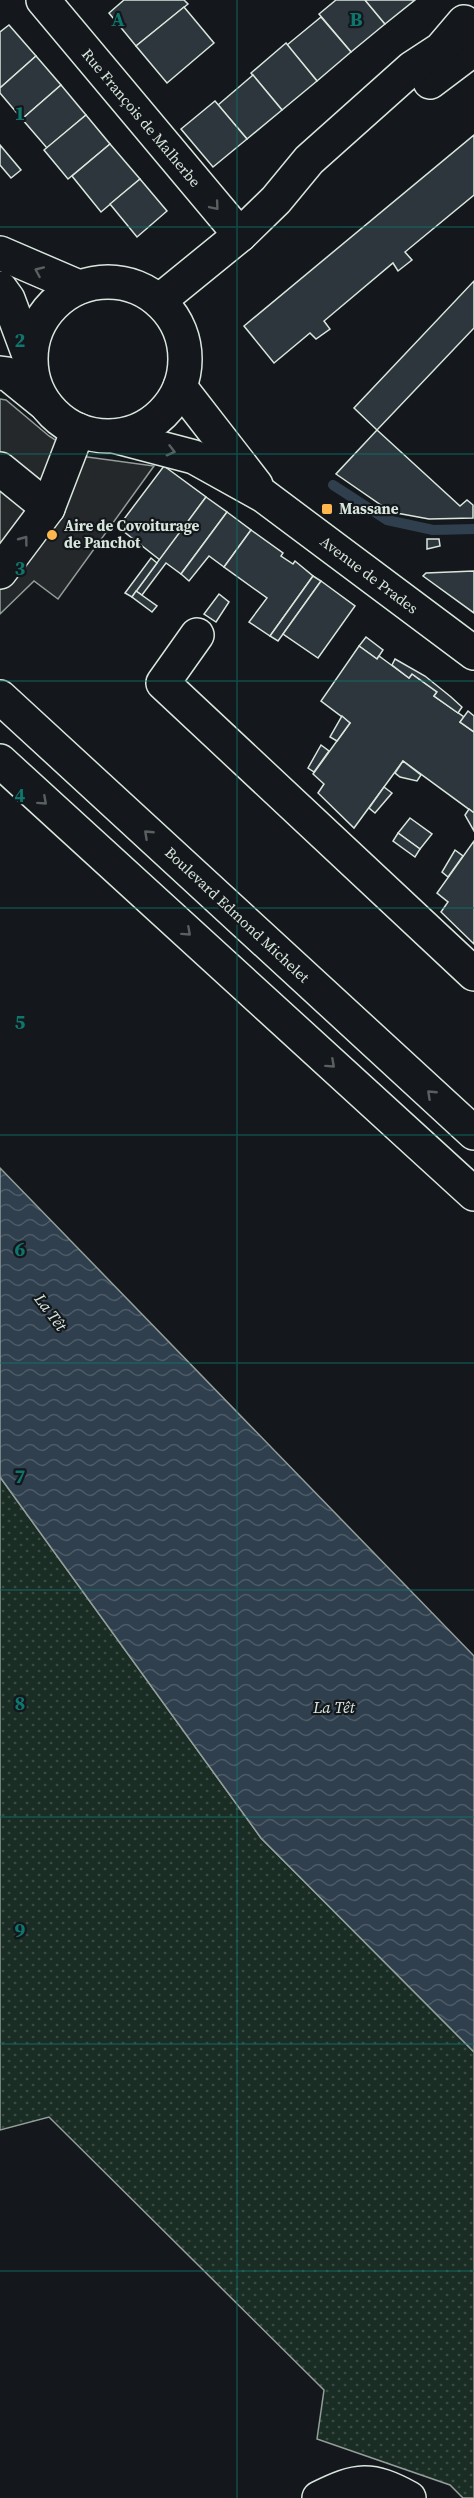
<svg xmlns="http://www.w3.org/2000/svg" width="474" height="2498" font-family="'Source Serif 4',serif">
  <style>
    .grass { fill: url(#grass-dots); stroke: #939e99; stroke-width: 1.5 }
    .parking { fill: #24282b; stroke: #939e99; stroke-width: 1.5 }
    .water { fill: url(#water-waves); stroke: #939e99; stroke-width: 1.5 }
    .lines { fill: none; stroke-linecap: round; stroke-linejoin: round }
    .stream { stroke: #2f3f4d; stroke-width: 10 }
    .building { fill: #2c363c; stroke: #d8e6dc; stroke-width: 1.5 }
    .minor-casing { stroke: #d8e6dc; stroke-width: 36 }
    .major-casing { stroke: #d8e6dc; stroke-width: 36 }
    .highway-casing { stroke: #d8e6dc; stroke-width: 36 }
    .minor { stroke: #14181c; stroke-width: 33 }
    .major { stroke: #14181c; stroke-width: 33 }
    .highway { stroke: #14181c; stroke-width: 33 }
    .oneway { stroke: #59605f }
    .grid { fill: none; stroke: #0f766e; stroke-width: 1.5; stroke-opacity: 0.55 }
    .poi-dot { fill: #ffb74d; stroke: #14181c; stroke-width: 2 }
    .labels { text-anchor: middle; stroke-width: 4.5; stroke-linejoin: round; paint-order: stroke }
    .street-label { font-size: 15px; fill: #d8e6dc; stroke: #14181c }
    .poi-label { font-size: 15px; font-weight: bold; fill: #d8e6dc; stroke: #14181c; text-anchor: start }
    .water-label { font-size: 16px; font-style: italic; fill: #d8e6dc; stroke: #14181c }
    .grid-label { font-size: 20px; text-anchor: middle; font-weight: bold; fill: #0f766e; stroke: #14181c; stroke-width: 4.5; stroke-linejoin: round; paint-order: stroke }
  </style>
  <defs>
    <pattern id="grass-dots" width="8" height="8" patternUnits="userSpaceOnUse" patternTransform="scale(1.5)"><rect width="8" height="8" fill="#1a2d24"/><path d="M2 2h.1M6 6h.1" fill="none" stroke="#3b4b43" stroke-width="1.8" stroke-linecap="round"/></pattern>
    <pattern id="water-waves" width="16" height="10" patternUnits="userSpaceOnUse" patternTransform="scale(1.5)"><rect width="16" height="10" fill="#2f3f4d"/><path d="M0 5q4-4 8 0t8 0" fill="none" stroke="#4c5b66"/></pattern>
  </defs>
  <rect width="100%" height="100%" fill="#14181c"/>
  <polygon class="grass" points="0,1477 261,1838 474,2052 474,2498 463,2498 450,2485 317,2439 324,2390 49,2117 0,2130"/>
  <polygon class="parking" points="0,399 6,400 49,436 80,456 154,466 58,599 34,581 0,614"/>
  <polygon class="water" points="0,1168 474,1656 474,2052 261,1838 0,1477"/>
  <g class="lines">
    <polyline class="stream" points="333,485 387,520 433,530 474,529"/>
  </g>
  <g class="building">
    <polygon points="124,0 184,0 188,4 136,46 109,13"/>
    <polygon points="336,0 365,0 385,24 351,52 319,14"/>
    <polygon points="365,0 415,0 385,24"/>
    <polygon points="184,7 214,43 167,83 136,46"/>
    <polygon points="321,17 351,52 317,81 287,45"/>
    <polygon points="9,25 36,56 0,88 0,32"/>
    <polygon points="286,43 317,81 282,110 251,73"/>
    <polygon points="36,56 61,85 22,119 0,93 0,88"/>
    <polygon points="253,75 282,110 247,139 218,105"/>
    <polygon points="61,85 86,115 47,148 22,119"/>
    <polygon points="215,101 247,139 213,167 181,129"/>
    <polygon points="86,115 110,144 68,179 44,150"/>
    <polygon points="474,135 474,195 405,252 412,260 398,271 393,263 324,321 330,329 316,339 310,333 274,363 244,326"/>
    <polygon points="110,144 140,179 101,212 72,176"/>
    <polygon points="0,145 21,170 11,178 0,165"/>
    <polygon points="140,179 167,211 137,237 110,204"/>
    <polygon points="474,281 474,328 377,430 354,408"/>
    <polygon points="377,430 460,506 467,500 473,505 473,518 429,519 391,512 336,474"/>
    <polygon points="164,466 206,497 160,560 118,527"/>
    <polygon points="206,497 227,512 181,574 166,563 142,595 136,591"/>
    <polygon points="227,512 251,530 224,567 209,556 189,581 181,574"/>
    <polygon points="251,530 283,553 281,556 293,564 295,561 313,576 270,636 249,622 267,598 224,567"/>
    <polygon points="427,539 439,539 440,546 427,549"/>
    <polygon points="151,558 157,563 132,597 125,593"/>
    <polygon points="474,571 474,613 423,576 426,573"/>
    <polygon points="313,576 321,581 278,641 270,636"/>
    <polygon points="321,581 355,606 318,658 283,634"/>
    <polygon points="136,591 157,606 152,612 132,597"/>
    <polygon points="219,594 229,602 216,622 204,614"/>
    <polygon points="366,637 383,650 377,659 359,646"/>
    <polygon points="359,646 377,659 379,656 409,678 412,674 437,692 434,696 464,717 460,722 474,732 474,813 403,761 354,828 318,793 324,784 313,774 350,723 321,701"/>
    <polygon points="395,659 425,676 451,697 462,707 458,713 434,696 437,692 412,674 409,678 392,665"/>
    <polygon points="468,711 474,716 474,732 460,722"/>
    <polygon points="342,716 350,723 337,741 330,737"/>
    <polygon points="321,745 329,751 314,772 308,768"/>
    <polygon points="403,761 421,775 417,781 400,777 395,773"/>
    <polygon points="384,787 392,793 375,813 369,808"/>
    <polygon points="469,809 474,813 474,831 465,815"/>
    <polygon points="410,818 432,834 420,849 398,833"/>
    <polygon points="398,833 420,849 415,857 393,841"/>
    <polygon points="474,841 474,944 441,912 448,902 437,893"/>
    <polygon points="455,850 463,856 448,877 442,872"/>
  </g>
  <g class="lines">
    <g class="minor-casing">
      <g id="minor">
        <polyline points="43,0 240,235"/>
        <polyline points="0,469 48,508"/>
        <polyline points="0,572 48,508 78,430"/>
        <polyline points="197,635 163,683 474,974"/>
        <path d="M319 2498C358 2479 370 2477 409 2498"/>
      </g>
    </g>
    <g class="major-casing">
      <g id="major">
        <polyline points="430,82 474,49"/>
        <polyline points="0,253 79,287"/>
        <circle cx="108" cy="359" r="77"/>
        <polyline points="0,288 8,299 30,358"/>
        <polyline points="159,301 240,235 276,200 309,160 412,68 441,49 464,22"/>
        <polyline points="180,387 256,485"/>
        <polyline points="114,436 194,457 264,496 474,653"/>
      </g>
    </g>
    <g class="highway-casing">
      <g id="highway">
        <polyline points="0,373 8,374 45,404"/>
        <polyline points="0,697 474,1133"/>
        <polyline points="0,761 474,1194"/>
      </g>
    </g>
    <use href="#minor" class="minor"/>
    <use href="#major" class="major"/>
    <use href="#highway" class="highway"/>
  </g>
  <defs><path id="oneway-chevron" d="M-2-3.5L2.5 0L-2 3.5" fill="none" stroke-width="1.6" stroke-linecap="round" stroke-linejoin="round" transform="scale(1.5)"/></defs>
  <g class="oneway">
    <use href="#oneway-chevron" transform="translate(215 206) rotate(50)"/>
    <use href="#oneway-chevron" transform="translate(39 271) rotate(-156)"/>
    <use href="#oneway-chevron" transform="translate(171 451) rotate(15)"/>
    <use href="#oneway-chevron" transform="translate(24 540) rotate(-53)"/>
    <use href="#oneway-chevron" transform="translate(43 801) rotate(42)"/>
    <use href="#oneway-chevron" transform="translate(148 834) rotate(-137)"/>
    <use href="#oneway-chevron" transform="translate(187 932) rotate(42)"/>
    <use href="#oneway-chevron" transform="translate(331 1064) rotate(42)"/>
    <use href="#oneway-chevron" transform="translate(431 1094) rotate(-137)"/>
  </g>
  <path class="grid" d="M237 0V2498M0 227H474M0 454H474M0 681H474M0 908H474M0 1135H474M0 1363H474M0 1590H474M0 1817H474M0 2044H474M0 2271H474"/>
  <g class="poi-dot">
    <rect x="321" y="503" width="12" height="12" rx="3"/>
    <circle cx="52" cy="535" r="6"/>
  </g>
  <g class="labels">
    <g class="street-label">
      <text transform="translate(141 118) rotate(50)" y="5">Rue François de Malherbe</text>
      <text transform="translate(369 575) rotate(37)" y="5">Avenue de Prades</text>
      <text transform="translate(237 915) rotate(43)" y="5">Boulevard Edmond Michelet</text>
    </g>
    <g class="poi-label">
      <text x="339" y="514">Massane</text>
      <text x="64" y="531">Aire de Covoiturage<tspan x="64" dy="17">de Panchot</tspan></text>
    </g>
    <g class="water-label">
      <text transform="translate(51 1312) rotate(53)" y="6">La Têt</text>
      <text x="334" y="1713">La Têt</text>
    </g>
  </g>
  <g class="grid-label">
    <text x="118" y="26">A</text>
    <text x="356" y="26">B</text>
    <text x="20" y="120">1</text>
    <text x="20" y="347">2</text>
    <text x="20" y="575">3</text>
    <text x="20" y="802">4</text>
    <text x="20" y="1029">5</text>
    <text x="20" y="1256">6</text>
    <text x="20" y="1483">7</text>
    <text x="20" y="1710">8</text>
    <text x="20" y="1937">9</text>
  </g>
</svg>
